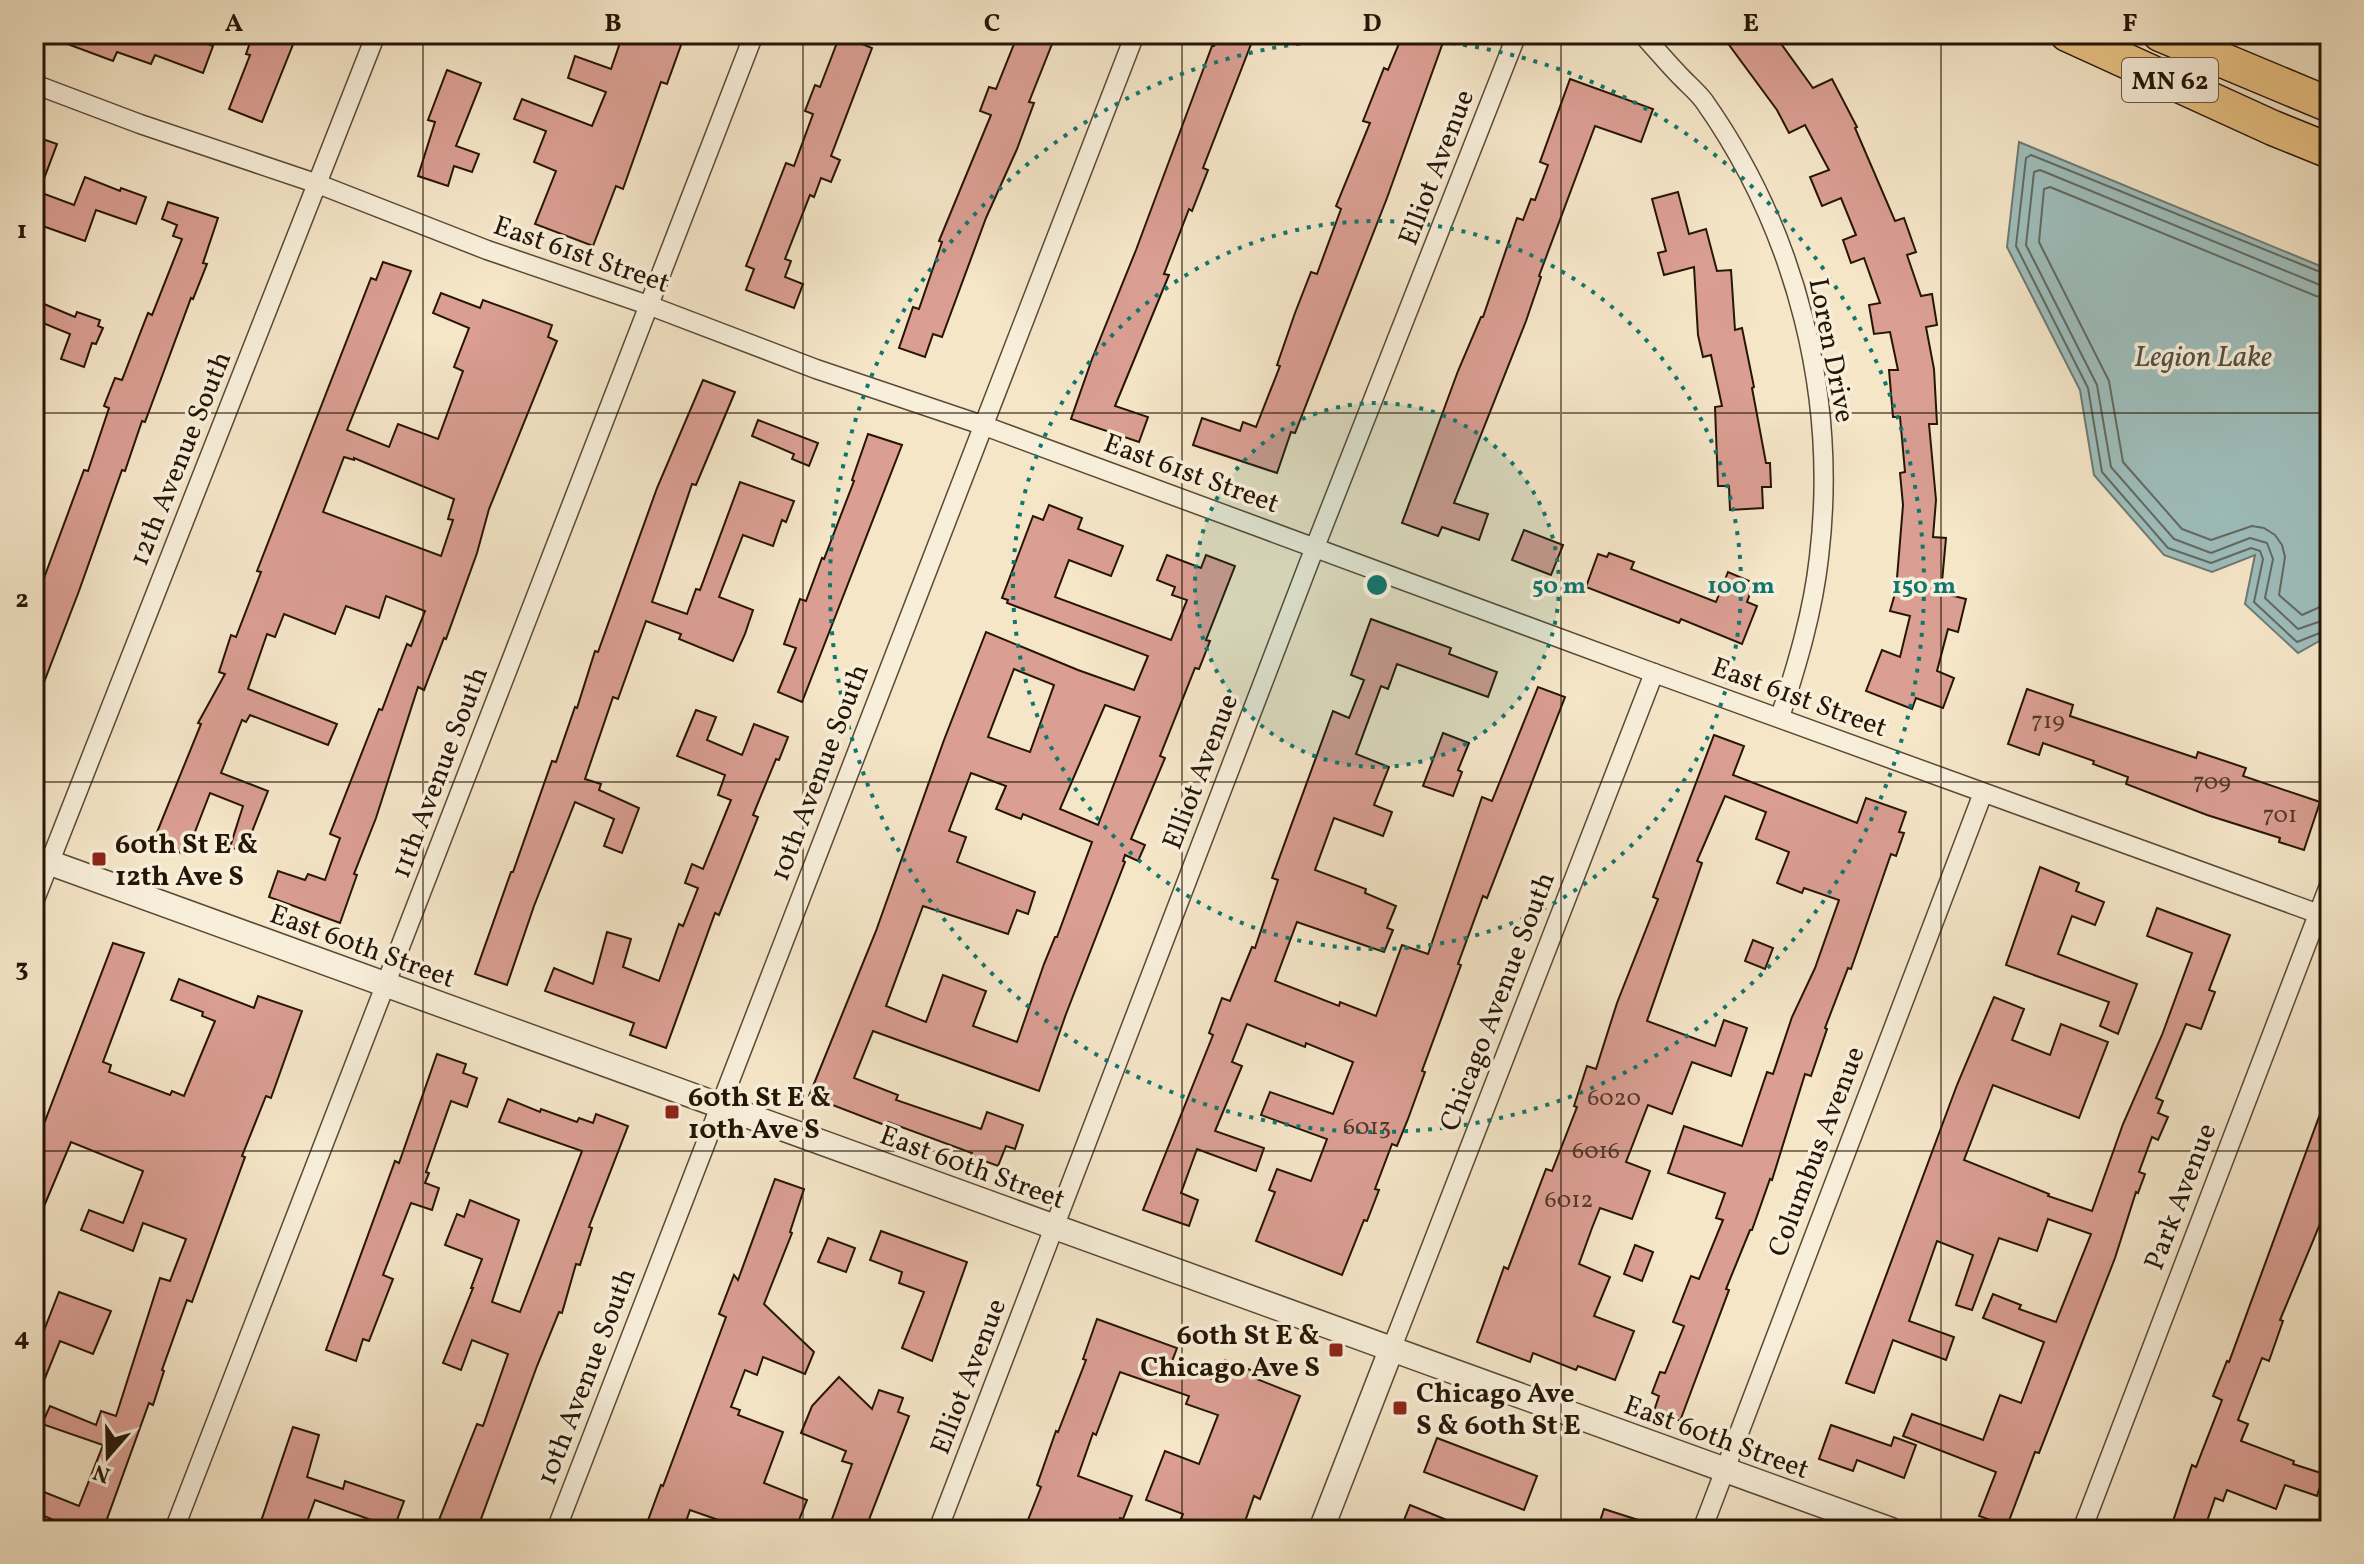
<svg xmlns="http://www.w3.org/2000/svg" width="2364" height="1564" font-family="Vollkorn,serif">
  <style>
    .water { fill: #9ebebc; stroke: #6e7a73; stroke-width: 2 }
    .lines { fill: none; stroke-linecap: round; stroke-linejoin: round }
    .shore { stroke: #626a60; stroke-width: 2 }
    .building { fill: #da9e92; stroke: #261505; stroke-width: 2; fill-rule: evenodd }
    .minor-casing { stroke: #5a4936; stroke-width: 21 }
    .tertiary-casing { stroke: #5a4936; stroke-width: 27 }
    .motorway-casing { stroke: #261505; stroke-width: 37 }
    .minor { stroke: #f8efdb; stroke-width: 18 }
    .tertiary { stroke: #f8efdb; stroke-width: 24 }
    .motorway { stroke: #eac384; stroke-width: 34 }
    .grid { fill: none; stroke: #261505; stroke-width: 2; stroke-opacity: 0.55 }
    .ring { fill: none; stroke: #0f766e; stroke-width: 4; stroke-dasharray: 4 8 }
    .poi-dot { fill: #8f2418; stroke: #f8efdb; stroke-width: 3 }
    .labels { text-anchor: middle; stroke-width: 7; stroke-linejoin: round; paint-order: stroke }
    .number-label { font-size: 24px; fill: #533728 }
    .shield { fill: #f8efdb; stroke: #655645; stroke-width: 2 }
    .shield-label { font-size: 26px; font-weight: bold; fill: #261505 }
    .street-label { font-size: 28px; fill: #261505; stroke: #f8efdb }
    .poi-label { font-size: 28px; font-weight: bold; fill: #261505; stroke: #f8efdb; text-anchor: start }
    .water-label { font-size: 30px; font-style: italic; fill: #505045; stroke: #f8efdb }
    .centre { fill: #0f766e; stroke: #f8efdb; stroke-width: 4 }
    .ring-label { font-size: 24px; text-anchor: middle; font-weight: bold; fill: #0f766e; stroke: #f8efdb; stroke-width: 7; stroke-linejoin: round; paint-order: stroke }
    .neatline { fill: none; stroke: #261505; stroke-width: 3 }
    .grid-label { font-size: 26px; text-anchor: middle; font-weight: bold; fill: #261505 }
  </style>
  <rect width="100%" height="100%" fill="#f5e6c8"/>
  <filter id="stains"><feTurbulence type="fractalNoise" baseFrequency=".0025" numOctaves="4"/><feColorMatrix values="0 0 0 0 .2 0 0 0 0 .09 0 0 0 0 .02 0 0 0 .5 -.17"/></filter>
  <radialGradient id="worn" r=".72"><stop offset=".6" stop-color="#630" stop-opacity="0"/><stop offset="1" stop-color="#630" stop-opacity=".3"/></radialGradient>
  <polygon class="water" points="2019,142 2330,270 2330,635 2298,653 2245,604 2255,555 2212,572 2164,555 2094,475 2080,390 2007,247"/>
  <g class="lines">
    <g class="shore">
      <polyline points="2330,276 2031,155 2026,158 2016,246 2088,388 2102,472 2168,548 2211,563 2251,548 2260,551 2263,559 2254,602 2297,642 2330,629"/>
      <polyline points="2330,287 2320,285 2040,170 2034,172 2026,245 2097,385 2111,467 2174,539 2211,553 2250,538 2267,543 2273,559 2265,598 2298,629 2330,618"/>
      <polyline points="2330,299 2316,296 2050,187 2044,189 2039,242 2109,381 2123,462 2182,529 2211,540 2252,526 2264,528 2275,535 2282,545 2285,557 2279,595 2302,615 2320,607 2330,606"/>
    </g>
  </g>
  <g class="building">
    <polygon points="46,34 162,34 161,37 181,44 184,35 213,46 203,73 155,55 151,64 117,52 113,61 46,36"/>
    <polygon points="253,34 290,34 287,40 294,42 262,122 229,109 250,55 246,54"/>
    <polygon points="623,34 685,34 667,84 661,82 623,189 616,186 593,246 535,224 556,171 534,162 546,131 514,119 522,99 592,126 606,92 568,78 575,56 611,69"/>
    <polygon points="1018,34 1056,34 1029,102 1034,103 1017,149 986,218 942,337 933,334 925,357 899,348 913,307 919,309 942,242 939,241 991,115 980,111 989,87 996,89"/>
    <polygon points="1219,34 1255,34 1203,168 1208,170 1192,211 1189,209 1164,274 1169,275 1115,406 1148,417 1139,442 1071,419 1092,359 1136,250 1212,46 1214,46"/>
    <polygon points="1403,34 1446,34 1387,198 1295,433 1291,432 1277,473 1193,445 1202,418 1240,431 1243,422 1256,427 1280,366 1277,365 1295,313 1311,272 1317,274 1341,209 1336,206 1370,123 1363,121 1384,68 1388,70"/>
    <polygon points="1721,34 1774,34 1813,88 1832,79 1857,127 1855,128 1895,221 1904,218 1916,252 1907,255 1921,296 1932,294 1937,325 1926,327 1934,369 1937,424 1929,424 1936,500 1933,537 1946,538 1941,593 1966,599 1958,632 1948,629 1937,671 1954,678 1943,708 1916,698 1912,709 1866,691 1882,650 1900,657 1910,616 1890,611 1896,590 1903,505 1900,473 1905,472 1900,417 1893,417 1889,370 1898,370 1890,332 1874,334 1869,305 1880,303 1864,258 1851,263 1843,240 1856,235 1841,198 1822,206 1810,177 1829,170 1805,125 1789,133 1777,110"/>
    <polygon points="840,35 872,48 831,156 840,160 831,182 821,178 814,197 810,195 785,259 791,261 785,277 803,284 794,308 746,290 754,269 746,266 786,163 794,166 813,114 805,111 815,85 820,87"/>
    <polygon points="447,70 481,83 456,146 479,154 472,172 454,166 448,186 418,176 435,122 428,120"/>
    <polygon points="1570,79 1653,109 1641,142 1595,126 1539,276 1541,277 1526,321 1454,503 1488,514 1479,540 1442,527 1438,536 1402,523 1458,371 1481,317 1483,317 1517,218 1523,220 1531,199 1535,200 1548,165 1540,162"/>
    <polygon points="34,136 57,144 39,192 74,205 85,177 120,191 121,188 146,197 136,224 96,210 85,241 34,223"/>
    <polygon points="1678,192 1689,234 1706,229 1717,271 1731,270 1735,330 1742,328 1754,387 1752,388 1766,463 1770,463 1771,487 1762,487 1763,508 1730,510 1729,486 1718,486 1715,407 1722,406 1711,355 1703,357 1698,335 1694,267 1664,275 1658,253 1666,251 1652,199"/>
    <polygon points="168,202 218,218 203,263 207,264 193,299 191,298 145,422 142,421 125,471 122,470 79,591 36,703 34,702 34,574 44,578 84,470 88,471 109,408 104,406 115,378 122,380 148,313 152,315 182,239 173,236 177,225 162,219"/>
    <path d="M383 262 411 271 347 430 389 447 398 424 438 439 463 371 454 367 469 328 433 313 441 293 480 308 483 300 552 325 548 337 557 341 489 509 477 553 446 639 444 638 424 690 418 687 376 818 354 874 357 875 340 923 269 897 278 871 305 880 308 874 325 880 340 838 330 834 379 709 382 710 407 644 411 646 425 611 386 596 379 618 346 606 335 634 284 614 275 637 267 634 248 689 337 724 328 745 250 715 246 722 242 720 221 773 268 791 244 852 230 847 243 806 210 793 186 855 153 842 201 724 198 723 225 674 219 672 231 635 236 637 261 572 257 571 371 278 376 280ZM344 457 354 460V458L454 499 448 519 453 520 441 556 323 512Z"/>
    <polygon points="44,304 75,317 77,312 100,320 98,326 103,328 96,344 92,343 84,367 61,359 70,334 38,321"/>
    <polygon points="703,380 735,392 696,485 692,484 652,602 687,614 696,589 700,590 740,482 794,501 786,522 782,520 773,546 743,535 719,597 753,610 745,634 733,661 679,639 681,634 646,621 618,699 613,697 585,779 601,784 599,790 639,808 622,853 604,846 614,819 575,802 534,906 507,985 475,974 511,872 513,872 552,761 556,762 575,707 577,708 595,651 598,652 657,488"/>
    <polygon points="758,420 818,443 809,466 792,459 794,454 752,436"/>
    <polygon points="868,434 902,445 802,702 778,692 796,648 784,644 800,599 806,601 822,558 824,559 854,481 852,480"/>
    <path d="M1049 505 1082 518 1078 529 1123 546 1111 576 1069 560 1055 597 1171 640 1187 600 1172 595 1175 587 1157 580 1167 555 1201 568 1206 555 1235 566 1206 640 1210 641 1199 669 1195 668 1160 756 1165 758 1131 839 1145 845 1138 861 1125 855 1123 861 1125 862 1066 1014 1039 1091 873 1031 854 1078 898 1095 896 1100 981 1129 987 1112 1023 1125 1015 1149 1006 1146 998 1166 971 1156 972 1153 888 1122 887 1126 809 1096 876 931 944 740 986 632 1078 670 1134 690 1148 656 1007 603 1008 600 1002 598 1033 516 1043 520ZM1014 669 1054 685 1030 752 988 737ZM1105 705 1140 717 1098 825 1060 809ZM971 773 1006 786 996 809 1021 819 1023 814 1092 842 1057 937H1055L1044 964 1017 1042 973 1026 986 991 943 975 926 1022 886 1006 923 906 1008 934 1017 910 1028 914 1035 892 957 862 966 837 949 831Z"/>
    <polygon points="1524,530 1563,545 1551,575 1512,560"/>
    <polygon points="1609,553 1634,562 1631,569 1716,602 1728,572 1754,583 1747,602 1757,606 1742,644 1681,619 1679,623 1586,587 1598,554 1607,557"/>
    <polygon points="1371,619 1451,648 1449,654 1497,672 1488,697 1397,664 1388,689 1381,686 1356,754 1389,767 1374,805 1392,812 1383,836 1334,818 1315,870 1366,889 1365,893 1396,906 1387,928 1393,930 1384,952 1297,922 1275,981 1339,1006 1340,1002 1376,1016 1402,945 1428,954 1482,797 1492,801 1538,687 1565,697 1487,898 1483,896 1458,964 1461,965 1422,1071 1425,1072 1408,1119 1397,1146 1392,1144 1375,1189 1379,1190 1367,1221 1364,1220 1342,1275 1256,1241 1275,1192 1269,1190 1277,1169 1311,1181 1327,1139 1261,1115 1270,1092 1333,1114 1353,1062 1306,1043 1305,1047 1247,1024 1232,1062 1242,1066 1215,1131 1264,1148 1256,1171 1197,1149 1181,1193 1198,1200 1189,1226 1143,1210 1213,1035 1209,1033 1222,998 1230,1001 1252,947 1255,948 1278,880 1272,878 1333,711 1349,718 1364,680 1351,675"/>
    <polygon points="2027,689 2073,705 2070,716 2196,758 2198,752 2246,768 2243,776 2320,802 2304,850 2279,842 2280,838 2207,815 2126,784 2128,777 2093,764 2094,761 2043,743 2039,755 2008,744"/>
    <polygon points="696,710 716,717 707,740 742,755 754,724 788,737 779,760 776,759 753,815 758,817 719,915 715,913 666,1048 630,1035 634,1023 545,991 554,968 593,984 607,932 631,939 623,967 659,981 679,924 683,926 698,888 685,883 692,864 703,869 731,800 718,795 725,775 677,756"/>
    <polygon points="1443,733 1469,743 1458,770 1462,772 1453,796 1423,786"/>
    <polygon points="1714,735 1744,746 1733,775 1857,823 1866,798 1906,812 1899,832 1904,833 1896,856 1891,854 1851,969 1848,968 1825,1028 1827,1029 1811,1076 1805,1074 1772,1180 1770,1179 1752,1230 1750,1230 1726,1289 1729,1290 1680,1421 1654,1411 1659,1396 1652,1393 1660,1372 1665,1373 1684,1326 1673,1322 1691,1276 1699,1279 1723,1220 1716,1218 1725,1193 1668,1173 1684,1126 1742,1146 1767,1072 1773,1074 1792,1017 1815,968 1839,900 1804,888 1802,893 1777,883 1789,852 1756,839 1766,812 1725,796 1697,861 1702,863 1647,1021 1715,1046 1724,1020 1747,1028 1731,1076 1692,1062 1672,1114 1648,1105 1626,1162 1650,1171 1632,1219 1600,1208 1592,1228 1579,1264 1610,1277 1594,1316 1634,1331 1615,1380 1578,1366 1576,1370 1533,1353 1530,1362 1477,1342 1504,1267 1508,1269 1546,1169 1552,1171 1577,1107 1574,1106 1587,1066 1596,1069 1617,1003 1658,899 1653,897"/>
    <polygon points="2040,867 2079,883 2076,891 2104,902 2095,925 2072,916 2058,954 2137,984 2118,1034 2100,1026 2109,1002 2006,965"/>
    <polygon points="2157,908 2230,935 2209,990 2215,992 2201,1029 2186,1024 2156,1098 2163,1101 2158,1113 2168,1117 2158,1140 2152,1137 2139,1172 2145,1174 2138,1193 2136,1192 2115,1258 2039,1453 2035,1452 2007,1526 1979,1516 1996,1472 1903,1436 1912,1414 1983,1440 2000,1395 2021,1403 2044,1342 1983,1318 1993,1294 2021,1305 2019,1309 2056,1322 2091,1234 2048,1219 2037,1251 1999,1238 1972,1310 1956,1305 1973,1255 1937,1241 1909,1321 1954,1337 1946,1360 1893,1340 1874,1393 1846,1383 1957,1085 1994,997 2024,1009 2012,1040 2050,1055 2061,1024 2108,1042 2079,1118 1993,1085 1964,1160 2049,1194 2048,1196 2092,1211 2123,1124 2162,1035 2192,953 2147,936"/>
    <polygon points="1753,940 1773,948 1765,969 1745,961"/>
    <polygon points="113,943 144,953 103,1062 111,1065 109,1072 170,1095 172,1091 184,1096 215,1021 202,1016 203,1012 171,1000 179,979 254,1008 258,996 302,1011 271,1098 266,1096 242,1156 245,1157 192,1302 187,1300 162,1370 164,1371 153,1405 149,1403 103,1530 57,1530 59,1522 34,1512 34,1488 79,1506 103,1445 42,1424 50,1406 96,1425 101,1411 116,1416 160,1278 170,1281 186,1239 143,1223 133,1251 81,1230 89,1210 123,1223 143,1171 71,1142 34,1230 34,1150"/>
    <polygon points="437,1054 466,1064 463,1073 477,1078 467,1107 451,1101 426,1172 429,1173 425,1183 439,1188 432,1210 411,1203 383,1275 393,1279 369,1341 363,1339 356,1361 326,1350 395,1161 399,1163"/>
    <polygon points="2327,1095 2330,1096 2330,1200 2280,1320 2283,1321 2269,1361 2262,1358 2238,1420 2248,1424 2241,1441 2294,1461 2293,1464 2324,1474 2317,1496 2285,1485 2276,1509 2227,1490 2223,1501 2215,1498 2204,1530 2170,1530 2192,1465 2196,1467 2222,1400 2213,1396 2227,1361 2229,1362"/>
    <polygon points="508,1099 540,1112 541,1109 577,1122 579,1118 593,1123 596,1114 628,1126 589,1227 592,1228 580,1265 576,1264 562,1313 559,1312 537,1366 477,1530 435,1530 477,1424 483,1426 508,1354 472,1340 461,1370 443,1363 473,1288 471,1288 482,1259 445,1245 457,1214 464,1217 470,1200 519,1220 492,1302 520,1312 582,1151 499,1122"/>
    <polygon points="775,1179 804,1189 790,1232 792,1233 764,1304 814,1352 805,1374 763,1357 757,1375 745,1370 731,1407 740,1410 738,1415 783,1432 764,1483 807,1500 795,1530 747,1530 690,1510 683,1530 665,1530 647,1523 661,1485 663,1486 726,1317 719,1314 734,1275 738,1280"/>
    <polygon points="881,1231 967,1262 932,1361 902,1348 924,1292 899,1283 902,1272 870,1260"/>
    <polygon points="828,1238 855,1248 846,1272 818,1262"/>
    <polygon points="1635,1245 1653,1252 1642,1281 1624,1274"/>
    <polygon points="59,1292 111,1311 93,1354 60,1341 34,1405 34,1356"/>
    <polygon points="1097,1319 1177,1348 1171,1364 1217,1381 1225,1360 1256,1372 1254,1378 1300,1396 1260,1499 1254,1496 1242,1530 1176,1530 1183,1514 1146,1500 1165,1451 1199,1464 1218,1415 1186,1404 1189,1396 1120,1372 1096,1435 1093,1433 1078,1476 1132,1496 1123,1519 1120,1518 1116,1530 1024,1530 1041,1487 1037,1485 1056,1431 1058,1432 1086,1360 1083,1359"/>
    <polygon points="839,1377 872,1409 879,1390 903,1398 898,1412 909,1416 865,1530 828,1530 852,1464 842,1461 846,1451 801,1433 812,1406"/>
    <polygon points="1831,1425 1891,1446 1894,1437 1916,1445 1904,1478 1857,1460 1853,1471 1819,1459"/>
    <polygon points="293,1427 319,1435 307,1477 343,1489 345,1481 404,1501 394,1528 315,1500 304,1530 258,1530"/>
    <polygon points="1437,1438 1537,1476 1524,1510 1424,1472"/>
    <polygon points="1410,1505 1469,1529 1469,1530 1400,1530"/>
    <polygon points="1604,1509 1657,1526 1657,1530 1597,1530"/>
  </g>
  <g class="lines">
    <g class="minor-casing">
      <g id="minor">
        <path d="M1642 34C1656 49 1669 65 1683 79 1690 86 1698 93 1704 101 1797 233 1838 397 1819 557 1813 612 1797 665 1780 717"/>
        <polyline points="34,84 140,124 318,184 487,250 648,305 816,369 982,425 1654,673 2330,918"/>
        <polyline points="34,902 376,34"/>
        <polyline points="1391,1350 1654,673"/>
        <polyline points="174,1530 754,34"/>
        <polyline points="556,1530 1135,34"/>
        <polyline points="938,1530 1315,547 1517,34"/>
        <polyline points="1702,1530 1983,793"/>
        <polyline points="2082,1530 2330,883"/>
      </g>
    </g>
    <g class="tertiary-casing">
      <g id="tertiary">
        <polyline points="34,857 1891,1530"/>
        <polyline points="1321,1530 1391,1350"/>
      </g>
    </g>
    <g class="motorway-casing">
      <g id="motorway">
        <polyline points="2067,34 2273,128 2330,151"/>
        <polyline points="2160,34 2330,105"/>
      </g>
    </g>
    <use href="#minor" class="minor"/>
    <use href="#tertiary" class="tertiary"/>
    <use href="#motorway" class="motorway"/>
  </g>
  <path class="grid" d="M423 34V1530M803 34V1530M1182 34V1530M1561 34V1530M1941 34V1530M34 413H2330M34 782H2330M34 1151H2330"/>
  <circle cx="1377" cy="585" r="182" fill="#0f766e" fill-opacity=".12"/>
  <g class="ring">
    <circle cx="1377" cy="585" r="182"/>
    <circle cx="1377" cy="585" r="364"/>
    <circle cx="1377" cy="585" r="547"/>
  </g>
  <g class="poi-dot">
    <rect x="91" y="851" width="16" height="16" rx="4"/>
    <rect x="664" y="1104" width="16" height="16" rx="4"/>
    <rect x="1328" y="1342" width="16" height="16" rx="4"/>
    <rect x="1392" y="1400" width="16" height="16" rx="4"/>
  </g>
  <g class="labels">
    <g class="number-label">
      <text x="2048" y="728">719</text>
      <text x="2212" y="789">709</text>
      <text x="2280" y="822">701</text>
      <text x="1614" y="1105">6020</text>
      <text x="1367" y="1134">6013</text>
      <text x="1596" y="1158">6016</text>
      <text x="1569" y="1207">6012</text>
    </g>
    <rect class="shield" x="2122" y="58" width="96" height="44" rx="6"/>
    <g class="shield-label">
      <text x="2170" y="89">MN 62</text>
    </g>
    <g class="street-label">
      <text transform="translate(1435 167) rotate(-69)" y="10">Elliot Avenue</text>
      <text transform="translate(582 253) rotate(19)" y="10">East 61st Street</text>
      <text transform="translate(1833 350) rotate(79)" y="10">Loren Drive</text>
      <text transform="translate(179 458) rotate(-68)" y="10">12th Avenue South</text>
      <text transform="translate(1192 472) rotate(20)" y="10">East 61st Street</text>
      <text transform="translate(1800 696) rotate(20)" y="10">East 61st Street</text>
      <text transform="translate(1199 771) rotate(-69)" y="10">Elliot Avenue</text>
      <text transform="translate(438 772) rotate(-69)" y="10">11th Avenue South</text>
      <text transform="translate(818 772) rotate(-69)" y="10">10th Avenue South</text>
      <text transform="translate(363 945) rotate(20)" y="10">East 60th Street</text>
      <text transform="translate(1496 1001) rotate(-69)" y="10">Chicago Avenue South</text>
      <text transform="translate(1815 1151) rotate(-69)" y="10">Columbus Avenue</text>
      <text transform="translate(973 1166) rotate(20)" y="10">East 60th Street</text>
      <text transform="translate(2179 1196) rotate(-69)" y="10">Park Avenue</text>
      <text transform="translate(585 1376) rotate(-69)" y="10">10th Avenue South</text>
      <text transform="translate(967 1376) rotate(-69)" y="10">Elliot Avenue</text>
      <text transform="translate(1717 1436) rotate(20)" y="10">East 60th Street</text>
    </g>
    <g class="poi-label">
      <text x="115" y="853">60th St E &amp;<tspan x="115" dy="32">12th Ave S</tspan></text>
      <text x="688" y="1106">60th St E &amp;<tspan x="688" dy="32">10th Ave S</tspan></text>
      <text x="1320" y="1344" text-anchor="end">60th St E &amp;<tspan x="1320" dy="32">Chicago Ave S</tspan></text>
      <text x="1416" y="1402">Chicago Ave<tspan x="1416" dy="32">S &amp; 60th St E</tspan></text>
    </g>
    <g class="water-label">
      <text x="2203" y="366">Legion Lake</text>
    </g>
  </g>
  <circle cx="1377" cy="585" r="12" class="centre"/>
  <g class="ring-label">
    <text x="1559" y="593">50 m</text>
    <text x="1741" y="593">100 m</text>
    <text x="1924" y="593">150 m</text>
  </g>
  <rect width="2364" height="1564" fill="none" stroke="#f5e6c8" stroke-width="88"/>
  <g transform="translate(108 1456) rotate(200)" stroke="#f8efdb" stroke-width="6" paint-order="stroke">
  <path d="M0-6L14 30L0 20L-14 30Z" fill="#261505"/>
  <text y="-12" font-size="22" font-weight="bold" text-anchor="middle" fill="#261505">N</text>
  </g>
  <rect x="44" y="44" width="2276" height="1476" class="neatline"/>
  <g class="grid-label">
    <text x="234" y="31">A</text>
    <text x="613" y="31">B</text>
    <text x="992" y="31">C</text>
    <text x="1372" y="31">D</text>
    <text x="1751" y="31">E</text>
    <text x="2130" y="31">F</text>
    <text x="22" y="238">1</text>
    <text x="22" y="607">2</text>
    <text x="22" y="976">3</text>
    <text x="22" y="1345">4</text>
  </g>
  <rect width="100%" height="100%" filter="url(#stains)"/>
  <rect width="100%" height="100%" fill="url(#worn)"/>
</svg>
